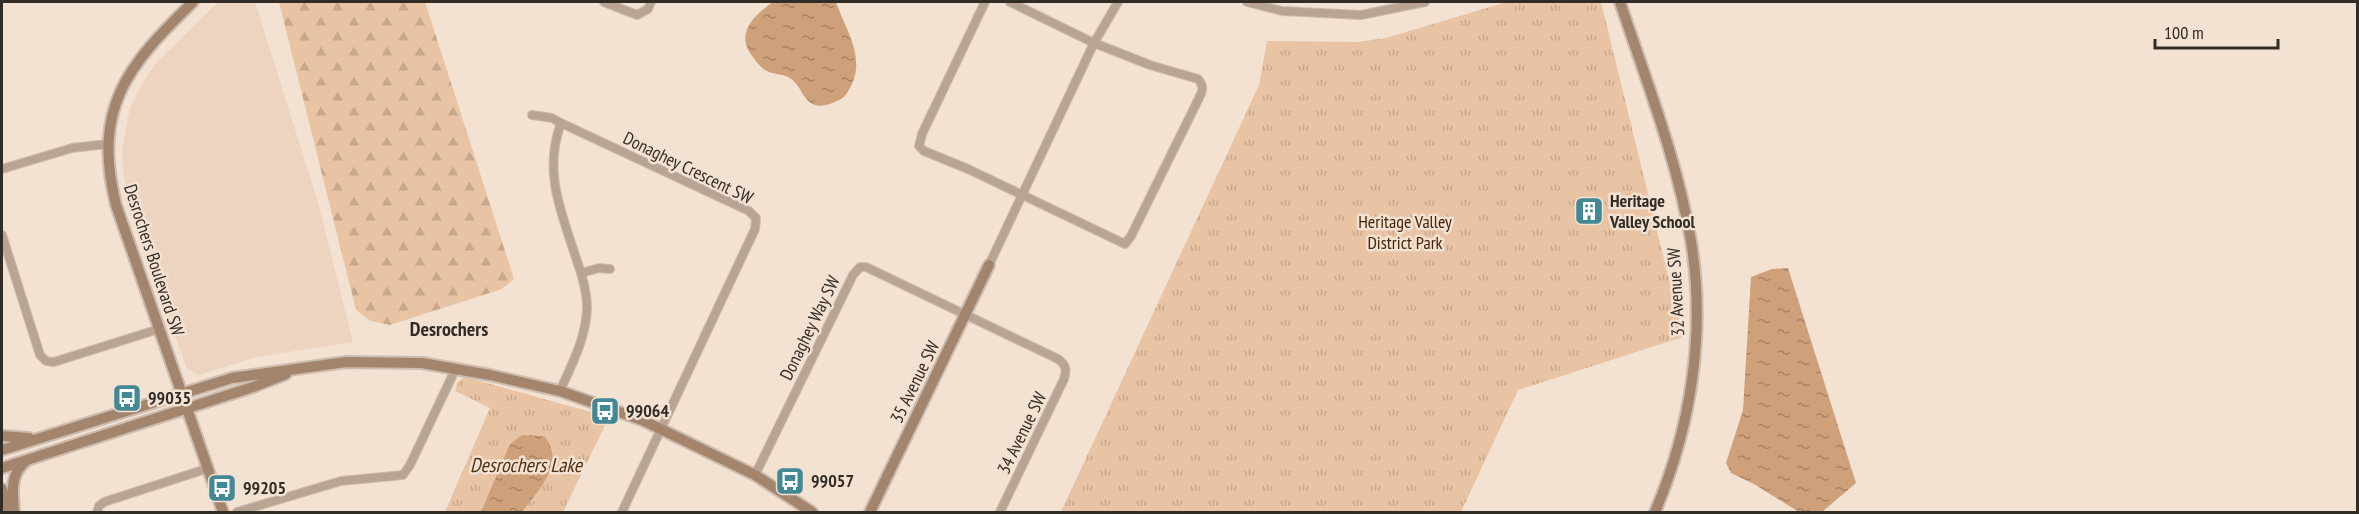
<svg xmlns="http://www.w3.org/2000/svg" width="2359" height="514" font-family="'PT Sans Narrow',sans-serif">
  <style>
    .built { fill: #ecd4c1 }
    .forest { fill: url(#forest-firs) }
    .park { fill: url(#park-tufts) }
    .water { fill: url(#water-ripples) }
    .lines { fill: none; stroke-linecap: round; stroke-linejoin: round }
    .street-casing { stroke: #ccbdb0; stroke-width: 10 }
    .secondary-casing { stroke: #ccbdb0; stroke-width: 14 }
    .street { stroke: #b9a494; stroke-width: 8 }
    .secondary { stroke: #a2856c; stroke-width: 10 }
    .labels { text-anchor: middle; stroke-width: 5; stroke-linejoin: round; paint-order: stroke }
    .street-label { font-size: 18px; fill: #322c26; stroke: #f3e1d2 }
    .poi-label { font-size: 18px; font-weight: bold; fill: #322c26; stroke: #f3e1d2; text-anchor: start }
    .park-label { font-size: 18px; fill: #442607; stroke: #f3e1d2 }
    .neighbourhood-label { font-size: 20px; font-weight: bold; fill: #322c26; stroke: #f3e1d2 }
    .water-label { font-size: 20px; font-style: italic; fill: #503113; stroke: #f3e1d2 }
  </style>
  <defs>
    <pattern id="forest-firs" width="22" height="20" patternUnits="userSpaceOnUse" patternTransform="scale(1.5)"><rect width="22" height="20" fill="#e8c3a4"/><path d="M5 1l3.5 6h-7zM16 11l3.5 6h-7z" fill="#c7a88d"/></pattern>
    <pattern id="park-tufts" width="24" height="20" patternUnits="userSpaceOnUse" patternTransform="scale(1.5)"><rect width="24" height="20" fill="#e8c3a4"/><path d="M3 7l-1-3M5 7V3M7 7l1-3M15 17l-1-3M17 17v-4M19 17l1-3" fill="none" stroke="#c7a88d"/></pattern>
    <pattern id="water-ripples" width="26" height="14" patternUnits="userSpaceOnUse" patternTransform="scale(1.5)"><rect width="26" height="14" fill="#cea17b"/><path d="M2 4q2-2 4 0t4 0M15 11q2-2 4 0t4 0" fill="none" stroke="#a88365"/></pattern>
  </defs>
  <rect width="100%" height="100%" fill="#f3e1d2"/>
  <polygon class="built" points="218,2 255,2 318,202 353,342 256,357 199,375 187,369 133,215 124,179 122,150 130,108 143,82 156,63"/>
  <polygon class="forest" points="279,2 425,2 514,279 502,289 390,325 371,321 356,310"/>
  <g class="park">
    <polygon points="1507,2 1601,2 1683,337 1518,390 1461,512 1061,512 1259,85 1267,41 1357,42 1386,38"/>
    <polygon points="465,377 609,417 563,512 445,512 490,408 455,391 458,382"/>
  </g>
  <g class="water">
    <path d="M773 2H836C845 29 865 55 852 84 848 92 845 98 837 101 831 104 822 107 815 105 802 100 801 85 791 79 783 73 773 75 765 70 759 66 754 59 750 53 736 31 756 14 773 2Z"/>
    <polygon points="1788,268 1856,483 1822,512 1799,512 1754,484 1731,473 1726,463 1743,410 1751,277 1772,269"/>
    <path d="M522 435 544 436C567 463 538 490 522 512H481L510 444Z"/>
  </g>
  <g class="lines">
    <g class="street-casing">
      <g id="street">
        <polyline points="604,2 637,15 648,9 651,2"/>
        <path d="M985 2 922 134 919 146 924 151 968 169 1125 244 1131 236 1199 98C1203 90 1204 86 1198 79L1150 65 1094 43 1010 2"/>
        <polyline points="1247,2 1282,11 1361,15 1425,2"/>
        <polyline points="532,115 552,118 561,123"/>
        <polyline points="2,169 72,148 108,144"/>
        <polyline points="2,235 40,355 46,361 54,362 159,329"/>
        <polyline points="989,265 1094,43 1118,2"/>
        <polyline points="581,273 599,268 610,269"/>
        <path d="M560 391C572 364 586 338 587 308 587 290 582 274 576 258 561 211 543 172 561 123L749 211 756 218 755 229 622 512"/>
        <path d="M755 475 853 275 860 267H866L1058 359C1066 365 1067 370 1064 379L1000 512"/>
        <polyline points="97,512 99,506 104,502 209,468"/>
        <polyline points="237,512 341,481 403,475 410,465 456,368"/>
      </g>
    </g>
    <g class="secondary-casing">
      <g id="secondary">
        <path d="M193 2C127 66 92 108 116 205L223 512"/>
        <path d="M1620 2C1646 80 1677 159 1691 241 1706 333 1691 427 1655 512"/>
        <polyline points="2,436 29,438"/>
        <polyline points="2,450 232,378 346,362 422,363 490,375 560,391 642,420 755,475 812,512"/>
        <polyline points="2,468 253,387 286,374"/>
        <polyline points="2,489 9,512"/>
        <path d="M14 512C13 493 9 475 26 461"/>
        <polyline points="870,512 989,265"/>
      </g>
    </g>
    <use href="#street" class="street"/>
    <use href="#secondary" class="secondary"/>
  </g>
  <defs>
    <g id="building-square" transform="scale(1.5)"><rect x="-9" y="-9" width="18" height="18" rx="4" fill="#438895" stroke="#f3e1d2"/><path d="M-4-6H4V6H1V3H-1V6H-4ZM-2.5-4.3h1.7v1.8h-1.7ZM.8-4.3h1.7v1.8H.8ZM-2.5-1h1.7V.8h-1.7ZM.8-1h1.7V.8H.8Z" fill="#fff"/></g>
    <g id="bus-square" transform="scale(1.5)"><rect x="-9" y="-9" width="18" height="18" rx="4" fill="#438895" stroke="#f3e1d2"/><path d="M-5-6H5V4H4V6H2V4H-2V6H-4V4H-5ZM-3.5-4V0h7V-4ZM-3.5 1.2v1.5H-2V1.2ZM2 1.2v1.5H3.5V1.2Z" fill="#fff"/></g>
  </defs>
  <g fill-rule="evenodd">
    <use href="#building-square" x="1589" y="211"/>
    <use href="#bus-square" x="127" y="398"/>
    <use href="#bus-square" x="605" y="411"/>
    <use href="#bus-square" x="790" y="481"/>
    <use href="#bus-square" x="222" y="488"/>
  </g>
  <g class="labels">
    <g class="street-label">
      <text transform="translate(688 168) rotate(26)" y="6">Donaghey Crescent SW</text>
      <text transform="translate(154 260) rotate(72)" y="6">Desrochers Boulevard SW</text>
      <text transform="translate(1676 292) rotate(-93)" y="6">32 Avenue SW</text>
      <text transform="translate(810 328) rotate(-64)" y="6">Donaghey Way SW</text>
      <text transform="translate(915 382) rotate(-64)" y="6">35 Avenue SW</text>
      <text transform="translate(1022 433) rotate(-64)" y="6">34 Avenue SW</text>
    </g>
    <g class="poi-label">
      <text x="1610" y="207">Heritage<tspan x="1610" dy="21">Valley School</tspan></text>
      <text x="148" y="404">99035</text>
      <text x="626" y="417">99064</text>
      <text x="811" y="487">99057</text>
      <text x="243" y="494">99205</text>
    </g>
    <g class="park-label">
      <text x="1405" y="228">Heritage Valley<tspan x="1405" dy="21">District Park</tspan></text>
    </g>
    <g class="neighbourhood-label">
      <text x="449" y="336">Desrochers</text>
    </g>
    <g class="water-label">
      <text x="526" y="472">Desrochers Lake</text>
    </g>
  </g>
  <rect width="2359" height="514" fill="none" stroke="#322c26" stroke-width="6"/>
  <path d="M2155 39v9h123v-9" fill="none" stroke="#322c26" stroke-width="3"/>
  <text x="2164" y="39" font-size="18" fill="#322c26" stroke="#f3e1d2" stroke-width="4.5" paint-order="stroke">100 m</text>
</svg>
